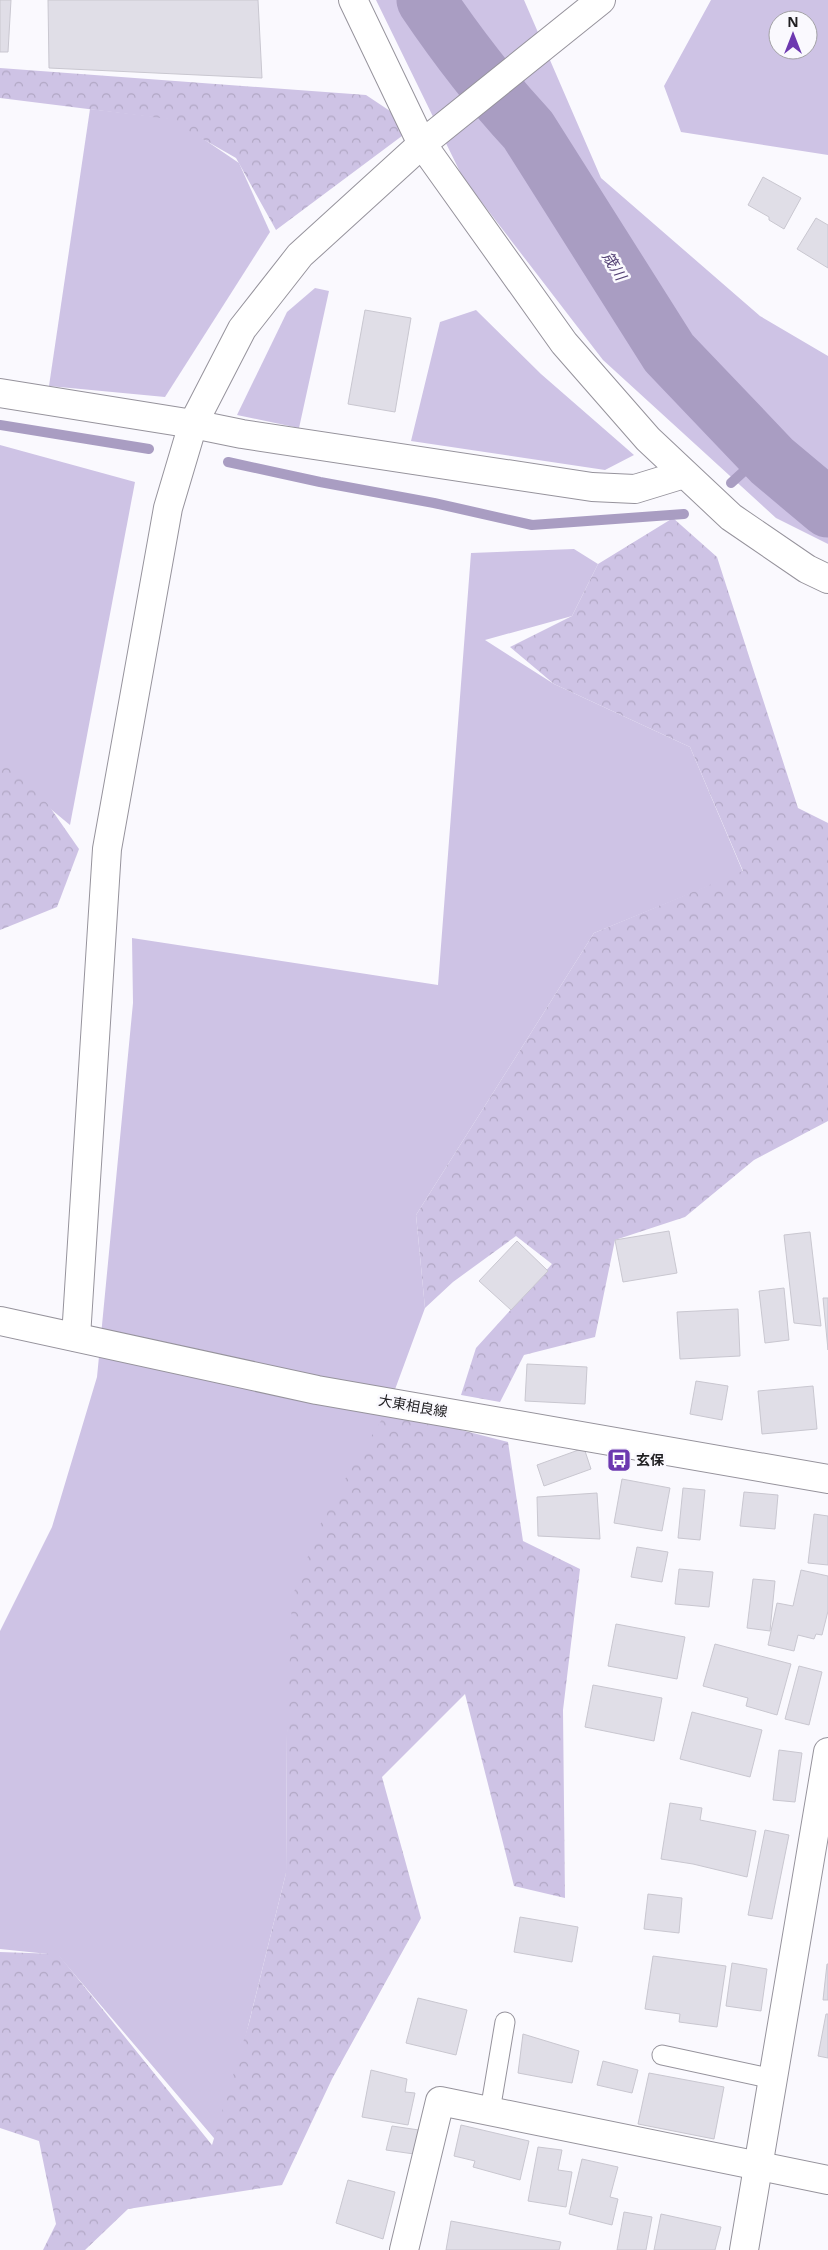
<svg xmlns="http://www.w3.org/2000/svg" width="828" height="2250" font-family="'Noto Sans','Noto Sans JP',sans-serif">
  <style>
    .green { fill: #cec3e5; fill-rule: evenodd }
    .forest { fill: url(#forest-crowns) }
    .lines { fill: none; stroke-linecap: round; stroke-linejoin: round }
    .stream { stroke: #a99dc2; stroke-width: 10 }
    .river { stroke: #a99dc2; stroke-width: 59 }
    .building { fill: #e0dee7; stroke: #c9c7d0 }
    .lane-casing { stroke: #96939c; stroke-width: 21 }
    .street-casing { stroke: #96939c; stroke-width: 30 }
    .secondary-casing { stroke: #96939c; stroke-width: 30 }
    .lane { stroke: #fff; stroke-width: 19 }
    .street { stroke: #fff; stroke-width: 28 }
    .secondary { stroke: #fff; stroke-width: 28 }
    .labels { text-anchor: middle; stroke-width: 5; stroke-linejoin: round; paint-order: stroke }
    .street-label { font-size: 14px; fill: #201f22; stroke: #faf9fe }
    .poi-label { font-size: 14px; font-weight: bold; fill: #201f22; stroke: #faf9fe; text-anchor: start }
    .water-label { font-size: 15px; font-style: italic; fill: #544275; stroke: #faf9fe }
  </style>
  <defs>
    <pattern id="forest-crowns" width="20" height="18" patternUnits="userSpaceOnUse" patternTransform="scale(1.25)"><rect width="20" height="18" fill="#cec3e5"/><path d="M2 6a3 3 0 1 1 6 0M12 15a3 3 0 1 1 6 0" fill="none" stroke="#b1a7c4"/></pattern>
  </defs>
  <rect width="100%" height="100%" fill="#faf9fe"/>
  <g class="green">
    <polygon points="376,0 524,0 601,178 760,316 828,356 828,544 776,518 603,360 463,178"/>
    <path d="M711 0H828V155L681 132 664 86ZM778 20H808V50H778Z"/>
    <polygon points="90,109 174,119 239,163 270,232 165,397 49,386"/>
    <polygon points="315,288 329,291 299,428 237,415 287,312"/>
    <polygon points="476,310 541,374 634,455 605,470 411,441 440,322"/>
    <polygon points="0,445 135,482 70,825 0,767"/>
    <polygon points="574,549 598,564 572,616 485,640 554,684 690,747 743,872 594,933 416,1215 425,1308 362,1479 287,1732 286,1873 219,2144 58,1955 0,1949 0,1631 52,1527 97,1377 133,1003 132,938 438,985 471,553"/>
  </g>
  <g class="forest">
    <polygon points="0,68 366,95 414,127 276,230 236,158 168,119 0,98"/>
    <polygon points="673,518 717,557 798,808 828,823 828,1121 754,1160 685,1217 615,1240 595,1337 524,1355 500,1402 461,1395 476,1348 552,1264 516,1236 453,1282 425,1308 416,1215 594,933 743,871 690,747 554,684 510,647 572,616 598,564"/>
    <polygon points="0,758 47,803 79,849 57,907 0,930"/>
    <polygon points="387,1411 508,1442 523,1541 580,1569 563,1710 565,1898 514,1886 465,1694 382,1777 421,1918 332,2079 282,2185 128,2209 85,2250 43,2250 56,2224 39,2141 0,2128 0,1952 58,1954 212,2145 249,2023 286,1873 287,1732 292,1597 326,1510"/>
  </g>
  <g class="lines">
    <g class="stream">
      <polyline points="0,425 149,449"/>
      <polyline points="228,462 320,482 434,503 532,525 684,514"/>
      <polyline points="731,483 764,453"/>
    </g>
    <path class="river" d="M426 0C457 46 491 90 528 130L669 353 772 461 828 508"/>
  </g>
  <g class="building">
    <polygon points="0,0 11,0 8,52 0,52"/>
    <polygon points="48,0 258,0 262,78 49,68"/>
    <polygon points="763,177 801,198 784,229 769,220 769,217 748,205"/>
    <polygon points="816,218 828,225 828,268 797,249"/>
    <polygon points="365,310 411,318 395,412 348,404"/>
    <polygon points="669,1231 677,1273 623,1282 615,1240"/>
    <polygon points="810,1232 821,1326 794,1323 784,1235"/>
    <polygon points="517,1241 548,1271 511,1310 479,1281"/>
    <polygon points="784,1288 789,1340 765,1343 759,1291"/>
    <polygon points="823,1298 828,1298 828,1350"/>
    <polygon points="738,1309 740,1356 680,1359 677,1312"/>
    <polygon points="527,1364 587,1367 585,1404 525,1401"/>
    <polygon points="696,1381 728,1386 722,1420 690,1414"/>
    <polygon points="813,1386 817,1429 762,1434 758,1391"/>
    <polygon points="584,1448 591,1469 544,1486 537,1465"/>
    <polygon points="622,1479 670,1488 662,1531 614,1523"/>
    <polygon points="683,1488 705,1490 700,1540 678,1538"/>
    <polygon points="744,1492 778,1495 775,1529 740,1526"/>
    <polygon points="597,1493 600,1539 538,1536 537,1497"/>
    <polygon points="814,1514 828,1516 828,1565 808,1563"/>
    <polygon points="637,1547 668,1552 662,1582 631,1577"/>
    <polygon points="679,1569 713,1572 709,1607 675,1604"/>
    <polygon points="801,1570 828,1576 828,1611 822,1635 816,1634 814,1639 798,1635 794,1651 768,1645 777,1603 793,1606"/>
    <polygon points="753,1579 775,1581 770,1631 747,1628"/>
    <polygon points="616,1624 685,1637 677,1679 608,1666"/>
    <polygon points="715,1644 791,1664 777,1715 746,1706 748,1698 703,1686"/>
    <polygon points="799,1666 822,1672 809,1725 785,1719"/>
    <polygon points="593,1685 662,1698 654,1741 585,1727"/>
    <polygon points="692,1712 762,1730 750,1777 680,1759"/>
    <polygon points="779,1750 802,1753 795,1802 773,1800"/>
    <polygon points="670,1803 702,1808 700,1820 756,1831 747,1877 693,1864 661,1859"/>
    <polygon points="765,1830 789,1835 772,1919 748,1915"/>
    <polygon points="648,1894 682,1898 679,1933 644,1929"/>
    <polygon points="520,1917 578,1927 572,1962 514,1952"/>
    <polygon points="653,1956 726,1966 717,2027 679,2022 680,2014 645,2009"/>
    <polygon points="732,1963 767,1969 761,2011 726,2006"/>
    <polygon points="827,1964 828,1964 828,2000 823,2000"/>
    <polygon points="418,1998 467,2010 456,2055 406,2043"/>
    <polygon points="826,2014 828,2014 828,2058 818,2056"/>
    <polygon points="523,2034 579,2051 572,2083 518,2073"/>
    <polygon points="603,2061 638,2070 632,2093 597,2085"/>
    <polygon points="371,2070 407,2079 405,2092 415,2093 408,2125 362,2117"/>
    <polygon points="649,2073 724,2087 714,2139 638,2124"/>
    <polygon points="461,2125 529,2141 520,2180 473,2167 475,2161 454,2156"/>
    <polygon points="392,2126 419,2130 414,2154 386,2150"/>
    <polygon points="538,2147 562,2150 558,2170 572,2172 566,2207 528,2201"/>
    <polygon points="582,2159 618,2167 610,2197 618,2199 612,2225 569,2214"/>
    <polygon points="348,2180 395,2192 383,2239 336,2223"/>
    <polygon points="624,2212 652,2217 646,2250 617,2250"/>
    <polygon points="661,2214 721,2227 715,2250 654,2250"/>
    <polygon points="451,2221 561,2242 559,2250 446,2250"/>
  </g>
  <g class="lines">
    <g class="lane-casing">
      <g id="lane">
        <polyline points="662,2055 773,2079"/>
        <polyline points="490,2111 505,2022"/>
      </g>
    </g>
    <g class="street-casing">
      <g id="street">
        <polyline points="353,0 422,144 564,343 648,439 731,517 807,569 828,579"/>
        <polyline points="0,393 193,424 242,434 592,487 635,489 684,474"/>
        <polyline points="404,2250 440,2101 828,2180"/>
      </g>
    </g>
    <g class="secondary-casing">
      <g id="secondary">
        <polyline points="0,1321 317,1390 828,1479"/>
        <polyline points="76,1337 107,849 168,508 193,424 242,329 300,255 422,144 601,0"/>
        <polyline points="744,2250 828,1752"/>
      </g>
    </g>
    <use href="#lane" class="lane"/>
    <use href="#street" class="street"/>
    <use href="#secondary" class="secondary"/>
  </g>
  <defs>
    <g id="bus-square" transform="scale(1.25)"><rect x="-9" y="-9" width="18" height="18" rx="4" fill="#6d39b0" stroke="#faf9fe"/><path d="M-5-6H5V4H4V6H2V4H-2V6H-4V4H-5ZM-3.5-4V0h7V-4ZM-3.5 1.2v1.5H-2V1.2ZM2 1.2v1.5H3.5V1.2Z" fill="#fff"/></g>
  </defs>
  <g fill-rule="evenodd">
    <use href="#bus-square" x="619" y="1460"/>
  </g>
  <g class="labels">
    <g class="street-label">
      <text transform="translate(413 1406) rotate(10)" y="5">大東相良線</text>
    </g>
    <g class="poi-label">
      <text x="636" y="1465">玄保</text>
    </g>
    <g class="water-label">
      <text transform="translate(614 266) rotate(58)" y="5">筬川</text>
    </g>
  </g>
  <g transform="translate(793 35)"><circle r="24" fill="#faf9fe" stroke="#a3a2a6"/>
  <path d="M0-4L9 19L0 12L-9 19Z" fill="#6d39b0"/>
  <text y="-8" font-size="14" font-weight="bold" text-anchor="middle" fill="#201f22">N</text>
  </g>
</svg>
